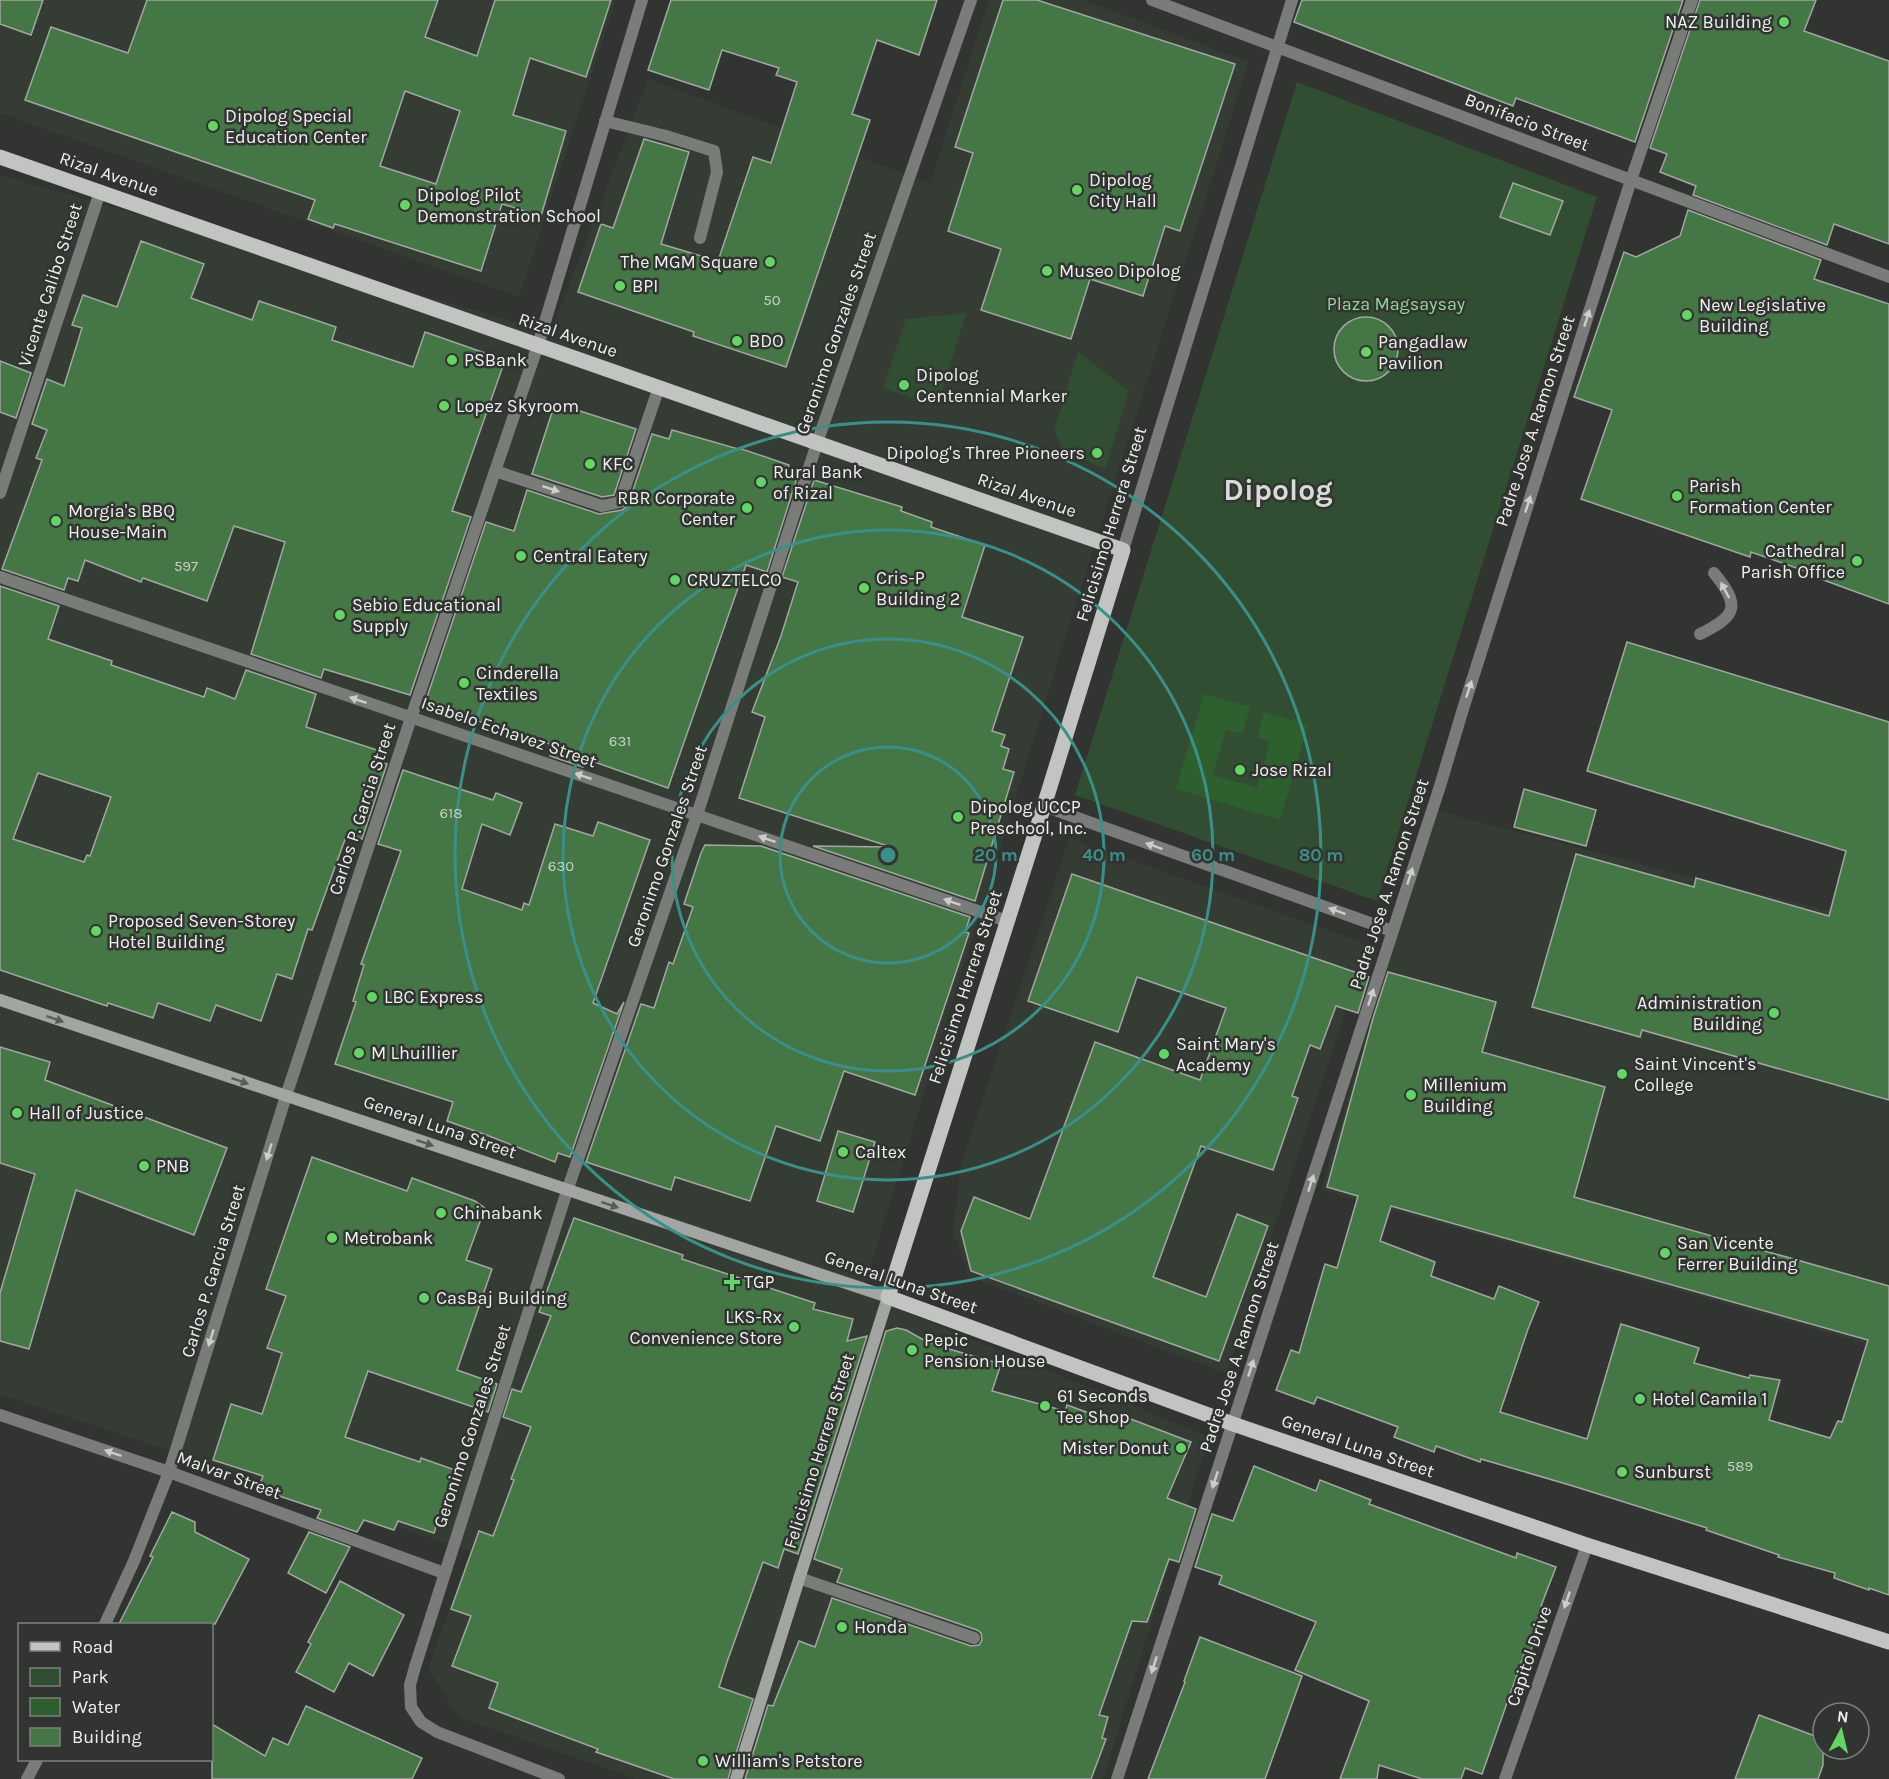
<svg xmlns="http://www.w3.org/2000/svg" width="1889" height="1779" font-family="Karla,sans-serif">
  <style>
    .built { fill: #343c34 }
    .green { fill: #324e32 }
    .water { fill: #2e5f2f }
    .building { fill: #457645; stroke: #a3a7a3; stroke-width: 1.5; fill-rule: evenodd }
    .lines { fill: none; stroke-linecap: round; stroke-linejoin: round }
    .lane { stroke: #7a7c7a; stroke-width: 12 }
    .street { stroke: #7a7c7a; stroke-width: 12 }
    .secondary { stroke: #a2a5a2; stroke-width: 12 }
    .primary { stroke: #c1c4c1; stroke-width: 15 }
    .oneway { fill: #cccecc }
    .oneway2 { fill: #595c59 }
    .ring { fill: none; stroke: #3c8f88; stroke-width: 3 }
    .poi-dot { fill: #65d467; stroke: #313431; stroke-width: 2 }
    .labels { text-anchor: middle; stroke-width: 5; stroke-linejoin: round; paint-order: stroke }
    .number-label { font-size: 15px; fill: #c4d2c4 }
    .poi-label { font-size: 18px; fill: #eff1ef; stroke: #313431; text-anchor: start }
    .street-label { font-size: 18px; fill: #eff1ef; stroke: #313431 }
    .park-label { font-size: 18px; fill: #92da91; stroke: #313431 }
    .town-label { font-size: 30px; font-weight: bold; fill: #d8dcd8; stroke: #313431 }
    .centre { fill: #3c8f88; stroke: #313431; stroke-width: 3 }
    .ring-label { font-size: 18px; text-anchor: middle; font-weight: bold; fill: #3c8f88; stroke: #313431; stroke-width: 5; stroke-linejoin: round; paint-order: stroke }
  </style>
  <rect width="100%" height="100%" fill="#313431"/>
  <g class="built">
    <polygon points="0,0 616,0 519,297 0,113"/>
    <polygon points="989,0 1084,0 1249,62 1077,600 862,1294 1209,1437 1103,1779 636,1779 459,1717 428,1669 470,1551 0,1394 0,175 551,332 648,79 930,183"/>
    <polygon points="1438,811 1683,875 1889,925 1889,1350 1321,1190 1389,958"/>
    <polygon points="1069,838 1367,944 1227,1374 968,1276 953,1232 961,1164"/>
  </g>
  <g class="green">
    <polygon points="1297,82 1597,197 1377,901 1075,795"/>
    <polygon points="966,313 942,391 920,401 883,388 906,319"/>
    <polygon points="1078,352 1129,391 1105,469 1064,451 1054,430"/>
  </g>
  <polygon class="water" points="1204,694 1250,707 1243,734 1226,730 1213,775 1257,788 1270,742 1257,738 1264,712 1308,725 1280,820 1176,789"/>
  <g class="building">
    <polygon points="0,0 43,0 31,35 0,24"/>
    <path d="M147 0H438L425 37 477 56 495 0H611L586 77 530 58 513 115 566 131 541 216 502 204 481 271 335 224 333 228 308 219 315 200 25 100 51 27 128 53ZM405 91 460 111 436 184 380 166Z"/>
    <polygon points="671,0 937,0 919,55 877,40 852,114 870,120 786,367 693,336 694,332 578,292 601,224 613,228 644,139 689,152 661,244 718,261 753,157 771,163 797,82 776,75 779,68 722,50 709,90 648,70"/>
    <polygon points="1003,0 1037,0 1235,64 1180,231 1165,226 1143,296 1090,279 1071,339 981,310 1001,249 948,231 973,153 955,147"/>
    <polygon points="1302,0 1683,0 1635,142 1516,98 1513,106 1294,22"/>
    <polygon points="1700,0 1816,0 1804,31 1889,61 1889,244 1834,224 1827,245 1693,195 1696,186 1660,172 1667,154 1650,148"/>
    <polygon points="1513,183 1563,201 1550,235 1500,217"/>
    <polygon points="1688,210 1821,260 1814,279 1889,304 1889,604 1818,578 1819,576 1751,552 1750,557 1581,499 1612,410 1574,397 1624,252 1636,257 1680,236"/>
    <polygon points="141,241 204,264 191,298 252,320 259,301 336,327 332,340 413,367 425,332 505,360 452,511 471,517 410,695 324,669 321,678 251,654 285,542 234,526 207,601 143,578 141,582 85,560 78,581 68,578 64,590 2,569 42,460 36,458 47,430 32,424 47,379 64,386 82,328 72,325 83,295 117,307"/>
    <circle cx="1366" cy="349" r="32"/>
    <polygon points="0,361 31,373 16,418 0,412"/>
    <polygon points="555,403 636,429 614,495 602,497 532,474"/>
    <polygon points="672,430 738,449 739,448 789,465 787,472 798,475 767,572 746,565 668,788 586,759 583,767 550,756 553,745 431,706 432,702 426,700 486,522 514,531 527,490 599,514 622,510 628,505 652,434 669,439"/>
    <polygon points="814,480 902,507 901,511 932,522 931,527 985,545 962,617 1023,637 992,731 1005,735 1001,746 1009,749 1003,769 1014,772 975,901 813,846 891,847 739,798 765,717 752,712 781,636 798,582 782,577"/>
    <path d="M0 586 59 606 48 639 112 661 111 665 204 697 207 688 235 699 246 670 316 694 306 727 383 752 380 762 387 764 362 839 347 834 312 930 308 929 292 979 277 974 261 1021 216 1005 210 1021 158 1003 153 1018 108 1003 107 1006 0 970ZM38 773 111 797 90 856 87 855 84 862 13 839Z"/>
    <polygon points="1627,642 1889,722 1889,1100 1642,1030 1640,1037 1532,1007 1576,854 1694,887 1696,878 1829,916 1846,851 1587,771"/>
    <polygon points="403,770 493,800 496,793 522,803 510,835 482,824 462,889 522,910 524,903 529,905 555,824 593,836 598,822 650,840 593,1003 617,1014 624,1002 570,1157 558,1153 555,1162 489,1136 447,1121 453,1102 335,1064 356,1002 353,1001 364,965 361,964 401,851 378,844"/>
    <polygon points="1524,789 1596,810 1586,846 1514,827"/>
    <polygon points="705,845 761,846 970,917 965,932 969,933 915,1095 844,1071 820,1141 776,1126 750,1201 675,1177 671,1190 586,1162 641,1004 654,1008 669,962 673,964 693,907 684,904 701,853"/>
    <polygon points="1072,874 1369,977 1358,1013 1336,1006 1320,1049 1310,1045 1292,1096 1298,1098 1273,1170 1201,1146 1153,1277 1206,1297 1237,1214 1268,1226 1219,1361 971,1271 961,1231 974,1197 1030,1219 1095,1042 1200,1080 1226,1008 1137,977 1118,1032 1028,1001"/>
    <path d="M1388 972 1496 1002 1482 1052 1605 1087 1574 1197 1889 1286V1595L1869 1588V1590L1834 1578 1835 1573 1778 1557 1779 1555 1706 1530 1707 1528 1573 1486 1481 1459 1480 1462 1436 1446 1434 1452 1394 1437 1398 1427 1317 1397 1314 1404 1276 1390 1291 1350 1299 1353 1325 1264 1337 1268 1358 1196 1327 1187 1373 1018ZM1391 1206 1868 1340 1842 1422 1838 1421 1830 1438 1769 1420 1780 1380 1750 1375 1749 1378 1694 1363 1699 1348 1621 1324 1587 1439 1500 1412 1528 1329 1539 1302 1499 1286 1494 1299 1431 1276 1435 1262 1380 1241Z"/>
    <polygon points="0,1047 50,1062 45,1080 227,1148 194,1235 76,1190 29,1349 0,1341 0,1293 35,1174 0,1163"/>
    <polygon points="838,1131 875,1142 853,1212 817,1201"/>
    <polygon points="312,1157 407,1191 412,1178 475,1201 485,1208 466,1260 492,1269 457,1370 497,1384 488,1412 368,1371 345,1437 420,1462 421,1458 455,1470 434,1533 398,1521 394,1530 364,1520 357,1532 317,1518 321,1510 258,1489 263,1476 213,1460 231,1404 262,1414 282,1353 267,1348 286,1296 266,1289"/>
    <polygon points="574,1218 683,1255 682,1259 815,1303 813,1309 853,1319 847,1341 867,1336 798,1554 784,1549 778,1568 763,1562 727,1662 719,1687 753,1699 728,1779 674,1779 596,1752 598,1749 489,1708 498,1683 452,1666 471,1616 451,1609 479,1531 493,1536 514,1480 511,1479 531,1427 503,1417 512,1389 521,1392 551,1316 539,1312"/>
    <polygon points="897,1328 906,1330 922,1339 942,1347 1001,1364 992,1391 1065,1411 1067,1405 1111,1421 1115,1413 1191,1442 1167,1498 1196,1509 1179,1562 1169,1559 1147,1622 1132,1621 1099,1715 1108,1717 1102,1738 1106,1739 1091,1779 745,1779 768,1705 773,1706 799,1641 815,1647 832,1598 971,1646 979,1645 982,1640 981,1633 977,1630 837,1582 842,1569 814,1559 886,1331"/>
    <polygon points="1254,1466 1316,1491 1320,1480 1371,1500 1369,1504 1516,1558 1517,1553 1556,1567 1541,1606 1547,1608 1531,1650 1526,1649 1482,1774 1465,1768 1461,1779 1422,1779 1379,1765 1377,1779 1340,1779 1369,1701 1295,1670 1316,1622 1219,1584 1222,1576 1195,1567 1212,1514 1233,1521"/>
    <polygon points="172,1512 195,1522 195,1532 249,1559 215,1624 119,1624 153,1557 150,1556"/>
    <polygon points="309,1532 350,1547 326,1593 288,1573"/>
    <polygon points="340,1581 404,1615 373,1676 349,1663 334,1692 296,1672 311,1644 308,1642"/>
    <polygon points="1200,1637 1302,1676 1265,1779 1148,1779 1185,1682 1184,1681"/>
    <polygon points="306,1706 422,1758 412,1779 212,1779 212,1724 265,1756 273,1738 288,1745"/>
    <polygon points="1759,1715 1823,1739 1823,1765 1818,1779 1735,1779"/>
  </g>
  <g class="lines">
    <g class="lane">
      <polyline points="605,121 666,136 714,151 717,172 700,238"/>
      <polyline points="495,471 602,506 620,502 659,387"/>
      <path d="M1700 634C1737 616 1741 606 1714 573"/>
    </g>
    <g class="street">
      <polyline points="1152,0 1889,277"/>
      <polyline points="0,493 100,192"/>
      <polyline points="1123,550 1292,0"/>
      <polyline points="0,577 1007,921"/>
      <polyline points="1044,806 1392,931"/>
      <polyline points="0,1415 169,1472 444,1573"/>
      <polyline points="799,1578 974,1638"/>
      <polyline points="105,1624 134,1561 169,1472 286,1096 411,718 538,345 642,0"/>
      <polyline points="27,1779 37,1760"/>
      <polyline points="559,1779 437,1732 421,1722 411,1707 410,1685 415,1667 567,1191 697,815 817,443 971,0"/>
      <polyline points="1117,1779 1440,786 1463,709 1631,180 1692,0"/>
      <polyline points="1505,1779 1587,1545"/>
    </g>
    <polyline class="secondary" points="0,1000 888,1297 736,1779"/>
    <polyline class="primary" points="0,157 1123,550 1044,806 888,1297 1233,1424 1587,1545 1889,1642"/>
  </g>
  <defs><path id="oneway-solid" d="M-6-.8H1V-3.2L6.5 0L1 3.2V.8H-6Z" transform="scale(1.5)"/></defs>
  <g class="oneway">
    <use href="#oneway-solid" transform="translate(1587 318) rotate(-72)"/>
    <use href="#oneway-solid" transform="translate(551 489) rotate(18)"/>
    <use href="#oneway-solid" transform="translate(1528 504) rotate(-72)"/>
    <use href="#oneway-solid" transform="translate(1725 590) rotate(-118)"/>
    <use href="#oneway-solid" transform="translate(1469 689) rotate(-72)"/>
    <use href="#oneway-solid" transform="translate(358 700) rotate(-161)"/>
    <use href="#oneway-solid" transform="translate(583 776) rotate(-161)"/>
    <use href="#oneway-solid" transform="translate(767 839) rotate(-161)"/>
    <use href="#oneway-solid" transform="translate(1154 846) rotate(-160)"/>
    <use href="#oneway-solid" transform="translate(1410 876) rotate(-72)"/>
    <use href="#oneway-solid" transform="translate(952 902) rotate(-161)"/>
    <use href="#oneway-solid" transform="translate(1337 911) rotate(-160)"/>
    <use href="#oneway-solid" transform="translate(1371 997) rotate(-72)"/>
    <use href="#oneway-solid" transform="translate(269 1152) rotate(107)"/>
    <use href="#oneway-solid" transform="translate(1311 1183) rotate(-72)"/>
    <use href="#oneway-solid" transform="translate(211 1338) rotate(107)"/>
    <use href="#oneway-solid" transform="translate(1251 1368) rotate(-72)"/>
    <use href="#oneway-solid" transform="translate(113 1453) rotate(-161)"/>
    <use href="#oneway-solid" transform="translate(1215 1480) rotate(108)"/>
    <use href="#oneway-solid" transform="translate(1567 1600) rotate(109)"/>
    <use href="#oneway-solid" transform="translate(1154 1665) rotate(108)"/>
  </g>
  <g class="oneway2">
    <use href="#oneway-solid" transform="translate(55 1019) rotate(19)"/>
    <use href="#oneway-solid" transform="translate(240 1081) rotate(19)"/>
    <use href="#oneway-solid" transform="translate(425 1143) rotate(19)"/>
    <use href="#oneway-solid" transform="translate(610 1205) rotate(18)"/>
  </g>
  <g class="ring">
    <circle cx="888" cy="855" r="108"/>
    <circle cx="888" cy="855" r="216"/>
    <circle cx="888" cy="855" r="325"/>
    <circle cx="888" cy="855" r="433"/>
  </g>
  <g class="poi-dot">
    <circle cx="1784" cy="22" r="6"/>
    <circle cx="213" cy="126" r="6"/>
    <circle cx="1077" cy="190" r="6"/>
    <circle cx="405" cy="205" r="6"/>
    <circle cx="770" cy="262" r="6"/>
    <circle cx="1047" cy="271" r="6"/>
    <circle cx="620" cy="286" r="6"/>
    <circle cx="1687" cy="315" r="6"/>
    <circle cx="737" cy="341" r="6"/>
    <circle cx="1366" cy="352" r="6"/>
    <circle cx="452" cy="360" r="6"/>
    <circle cx="904" cy="385" r="6"/>
    <circle cx="444" cy="406" r="6"/>
    <circle cx="1097" cy="453" r="6"/>
    <circle cx="590" cy="464" r="6"/>
    <circle cx="761" cy="482" r="6"/>
    <circle cx="1677" cy="496" r="6"/>
    <circle cx="747" cy="508" r="6"/>
    <circle cx="56" cy="521" r="6"/>
    <circle cx="521" cy="556" r="6"/>
    <circle cx="1857" cy="561" r="6"/>
    <circle cx="675" cy="580" r="6"/>
    <circle cx="864" cy="588" r="6"/>
    <circle cx="340" cy="615" r="6"/>
    <circle cx="464" cy="683" r="6"/>
    <circle cx="1240" cy="770" r="6"/>
    <circle cx="958" cy="817" r="6"/>
    <circle cx="96" cy="931" r="6"/>
    <circle cx="372" cy="997" r="6"/>
    <circle cx="1774" cy="1013" r="6"/>
    <circle cx="359" cy="1053" r="6"/>
    <circle cx="1164" cy="1054" r="6"/>
    <circle cx="1622" cy="1074" r="6"/>
    <circle cx="1411" cy="1095" r="6"/>
    <circle cx="17" cy="1113" r="6"/>
    <circle cx="843" cy="1152" r="6"/>
    <circle cx="144" cy="1166" r="6"/>
    <circle cx="441" cy="1213" r="6"/>
    <circle cx="332" cy="1238" r="6"/>
    <circle cx="1665" cy="1253" r="6"/>
    <path d="M729 1273h6v6h6v6h-6v6h-6v-6h-6v-6h6z"/>
    <circle cx="424" cy="1298" r="6"/>
    <circle cx="794" cy="1327" r="6"/>
    <circle cx="912" cy="1350" r="6"/>
    <circle cx="1640" cy="1399" r="6"/>
    <circle cx="1045" cy="1406" r="6"/>
    <circle cx="1181" cy="1448" r="6"/>
    <circle cx="1622" cy="1472" r="6"/>
    <circle cx="842" cy="1627" r="6"/>
    <circle cx="703" cy="1761" r="6"/>
  </g>
  <g class="labels">
    <g class="number-label">
      <text x="772" y="305">50</text>
      <text x="186" y="571">597</text>
      <text x="620" y="746">631</text>
      <text x="451" y="818">618</text>
      <text x="561" y="871">630</text>
      <text x="1740" y="1471">589</text>
    </g>
    <g class="poi-label">
      <text x="1772" y="28" text-anchor="end">NAZ Building</text>
      <text x="225" y="122">Dipolog Special<tspan x="225" dy="21">Education Center</tspan></text>
      <text x="1089" y="186">Dipolog<tspan x="1089" dy="21">City Hall</tspan></text>
      <text x="417" y="201">Dipolog Pilot<tspan x="417" dy="21">Demonstration School</tspan></text>
      <text x="758" y="268" text-anchor="end">The MGM Square</text>
      <text x="1059" y="277">Museo Dipolog</text>
      <text x="632" y="292">BPI</text>
      <text x="1699" y="311">New Legislative<tspan x="1699" dy="21">Building</tspan></text>
      <text x="749" y="347">BDO</text>
      <text x="1378" y="348">Pangadlaw<tspan x="1378" dy="21">Pavilion</tspan></text>
      <text x="464" y="366">PSBank</text>
      <text x="916" y="381">Dipolog<tspan x="916" dy="21">Centennial Marker</tspan></text>
      <text x="456" y="412">Lopez Skyroom</text>
      <text x="1085" y="459" text-anchor="end">Dipolog's Three Pioneers</text>
      <text x="602" y="470">KFC</text>
      <text x="773" y="478">Rural Bank<tspan x="773" dy="21">of Rizal</tspan></text>
      <text x="1689" y="492">Parish<tspan x="1689" dy="21">Formation Center</tspan></text>
      <text x="735" y="504" text-anchor="end">RBR Corporate<tspan x="735" dy="21">Center</tspan></text>
      <text x="68" y="517">Morgia's BBQ<tspan x="68" dy="21">House-Main</tspan></text>
      <text x="1845" y="557" text-anchor="end">Cathedral<tspan x="1845" dy="21">Parish Office</tspan></text>
      <text x="533" y="562">Central Eatery</text>
      <text x="876" y="584">Cris-P<tspan x="876" dy="21">Building 2</tspan></text>
      <text x="687" y="586">CRUZTELCO</text>
      <text x="352" y="611">Sebio Educational<tspan x="352" dy="21">Supply</tspan></text>
      <text x="476" y="679">Cinderella<tspan x="476" dy="21">Textiles</tspan></text>
      <text x="1252" y="776">Jose Rizal</text>
      <text x="970" y="813">Dipolog UCCP<tspan x="970" dy="21">Preschool, Inc.</tspan></text>
      <text x="108" y="927">Proposed Seven-Storey<tspan x="108" dy="21">Hotel Building</tspan></text>
      <text x="384" y="1003">LBC Express</text>
      <text x="1762" y="1009" text-anchor="end">Administration<tspan x="1762" dy="21">Building</tspan></text>
      <text x="1176" y="1050">Saint Mary's<tspan x="1176" dy="21">Academy</tspan></text>
      <text x="371" y="1059">M Lhuillier</text>
      <text x="1634" y="1070">Saint Vincent's<tspan x="1634" dy="21">College</tspan></text>
      <text x="1423" y="1091">Millenium<tspan x="1423" dy="21">Building</tspan></text>
      <text x="29" y="1119">Hall of Justice</text>
      <text x="855" y="1158">Caltex</text>
      <text x="156" y="1172">PNB</text>
      <text x="453" y="1219">Chinabank</text>
      <text x="344" y="1244">Metrobank</text>
      <text x="1677" y="1249">San Vicente<tspan x="1677" dy="21">Ferrer Building</tspan></text>
      <text x="744" y="1288">TGP</text>
      <text x="436" y="1304">CasBaj Building</text>
      <text x="782" y="1323" text-anchor="end">LKS-Rx<tspan x="782" dy="21">Convenience Store</tspan></text>
      <text x="924" y="1346">Pepic<tspan x="924" dy="21">Pension House</tspan></text>
      <text x="1057" y="1402">61 Seconds<tspan x="1057" dy="21">Tee Shop</tspan></text>
      <text x="1652" y="1405">Hotel Camila 1</text>
      <text x="1169" y="1454" text-anchor="end">Mister Donut</text>
      <text x="1634" y="1478">Sunburst</text>
      <text x="854" y="1633">Honda</text>
      <text x="715" y="1767">William's Petstore</text>
    </g>
    <g class="street-label">
      <text transform="translate(1527 122) rotate(21)" y="6">Bonifacio Street</text>
      <text transform="translate(109 174) rotate(19)" y="6">Rizal Avenue</text>
      <text transform="translate(50 285) rotate(-72)" y="6">Vicente Calibo Street</text>
      <text transform="translate(836 333) rotate(-71)" y="6">Geronimo Gonzales Street</text>
      <text transform="translate(568 335) rotate(19)" y="6">Rizal Avenue</text>
      <text transform="translate(1535 421) rotate(-72)" y="6">Padre Jose A. Ramon Street</text>
      <text transform="translate(1027 495) rotate(19)" y="6">Rizal Avenue</text>
      <text transform="translate(1111 524) rotate(-73)" y="6">Felicisimo Herrera Street</text>
      <text transform="translate(509 732) rotate(19)" y="6">Isabelo Echavez Street</text>
      <text transform="translate(362 809) rotate(-72)" y="6">Carlos P. Garcia Street</text>
      <text transform="translate(667 846) rotate(-71)" y="6">Geronimo Gonzales Street</text>
      <text transform="translate(1389 884) rotate(-72)" y="6">Padre Jose A. Ramon Street</text>
      <text transform="translate(965 987) rotate(-72)" y="6">Felicisimo Herrera Street</text>
      <text transform="translate(440 1127) rotate(19)" y="6">General Luna Street</text>
      <text transform="translate(213 1271) rotate(-73)" y="6">Carlos P. Garcia Street</text>
      <text transform="translate(901 1282) rotate(19)" y="6">General Luna Street</text>
      <text transform="translate(1239 1347) rotate(-72)" y="6">Padre Jose A. Ramon Street</text>
      <text transform="translate(472 1426) rotate(-72)" y="6">Geronimo Gonzales Street</text>
      <text transform="translate(1358 1446) rotate(19)" y="6">General Luna Street</text>
      <text transform="translate(819 1451) rotate(-73)" y="6">Felicisimo Herrera Street</text>
      <text transform="translate(229 1475) rotate(20)" y="6">Malvar Street</text>
      <text transform="translate(1529 1656) rotate(-71)" y="6">Capitol Drive</text>
    </g>
    <g class="park-label">
      <text x="1396" y="310">Plaza Magsaysay</text>
    </g>
    <g class="town-label">
      <text x="1278" y="500">Dipolog</text>
    </g>
  </g>
  <circle cx="888" cy="855" r="9" class="centre"/>
  <g class="ring-label">
    <text x="996" y="861">20 m</text>
    <text x="1104" y="861">40 m</text>
    <text x="1213" y="861">60 m</text>
    <text x="1321" y="861">80 m</text>
  </g>
  <rect x="18" y="1623" width="195" height="138" fill="#313431" stroke="#7d807d" stroke-width="1.5"/>
  <rect x="30" y="1642" width="30" height="9" fill="#c1c4c1" stroke="#7d807d" stroke-width="1.5"/>
  <text x="72" y="1653" font-size="18" fill="#eff1ef">Road</text>
  <rect x="30" y="1668" width="30" height="18" fill="#324e32" stroke="#7d807d" stroke-width="1.5"/>
  <text x="72" y="1683" font-size="18" fill="#eff1ef">Park</text>
  <rect x="30" y="1698" width="30" height="18" fill="#2e5f2f" stroke="#7d807d" stroke-width="1.5"/>
  <text x="72" y="1713" font-size="18" fill="#eff1ef">Water</text>
  <rect x="30" y="1728" width="30" height="18" fill="#457645" stroke="#7d807d" stroke-width="1.5"/>
  <text x="72" y="1743" font-size="18" fill="#eff1ef">Building</text>
  <g transform="translate(1841 1731) rotate(7)"><circle r="28" fill="#313431" stroke="#7d807d" stroke-width="1.5"/>
  <path d="M0-4.5L10 22L0 15L-10 22Z" fill="#65d467"/>
  <text y="-9" font-size="16" font-weight="bold" text-anchor="middle" fill="#eff1ef">N</text>
  </g>
</svg>
